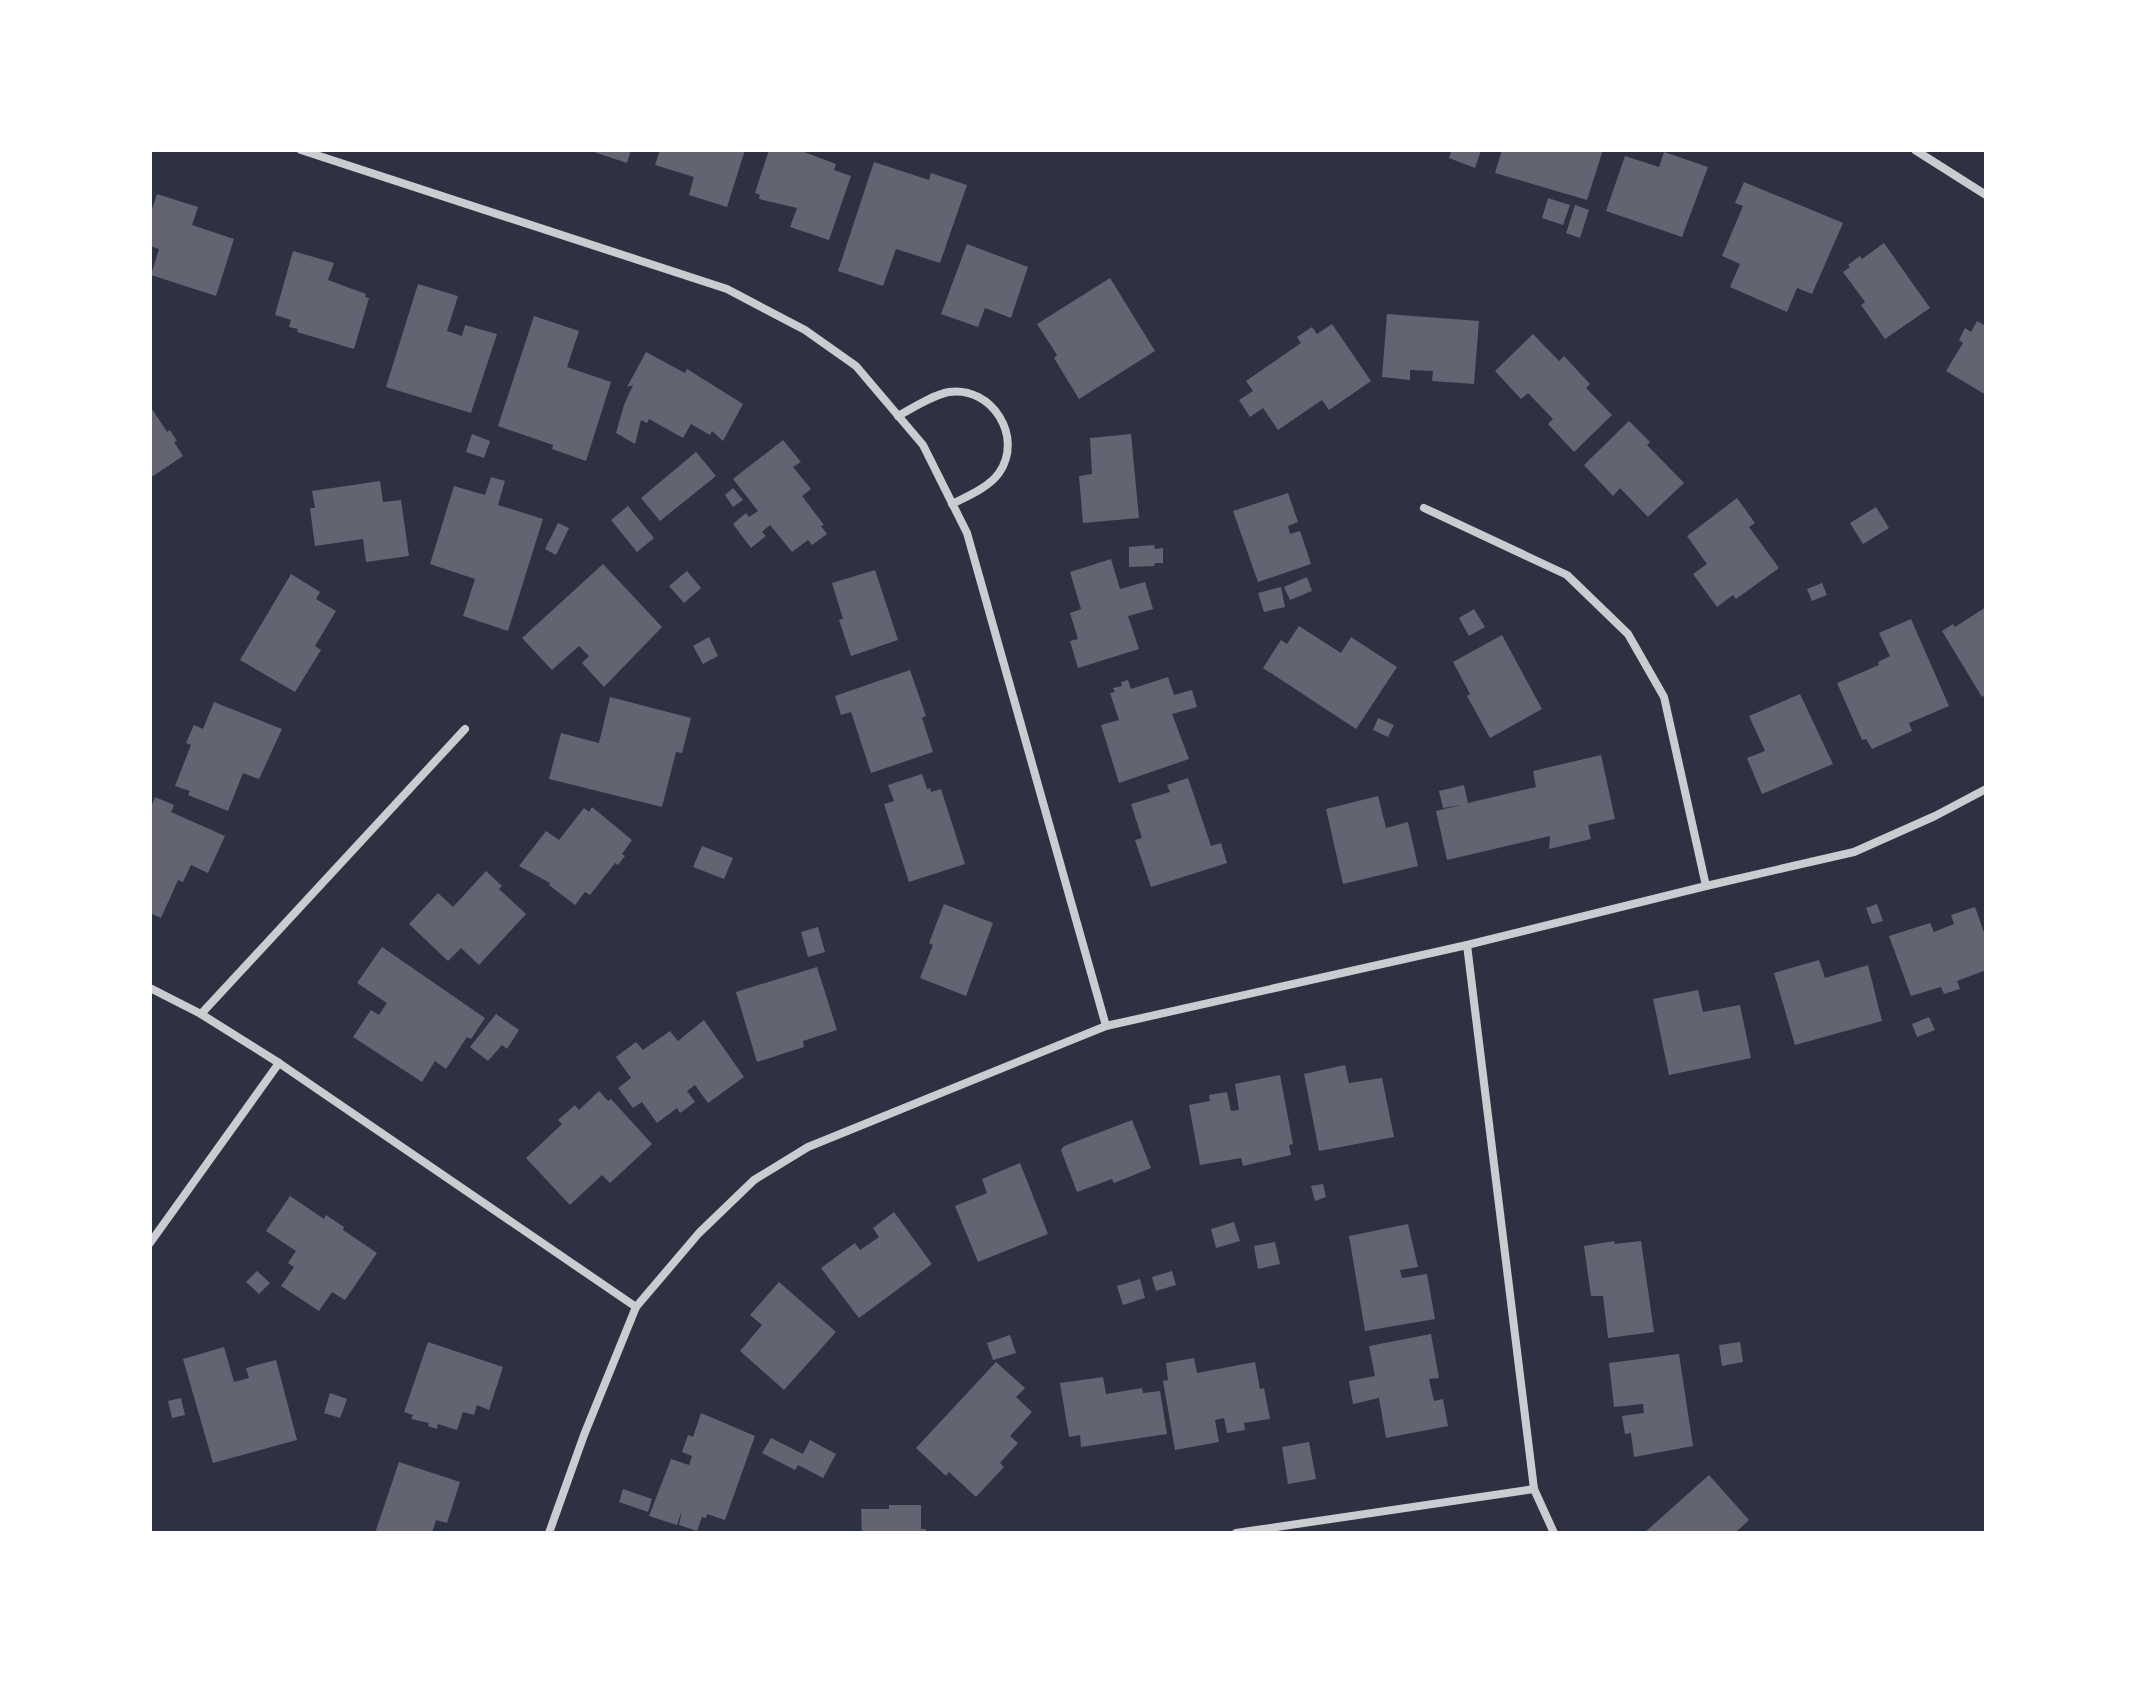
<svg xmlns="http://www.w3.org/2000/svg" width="2136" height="1683" font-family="Commissioner,sans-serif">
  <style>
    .building { fill: #626471 }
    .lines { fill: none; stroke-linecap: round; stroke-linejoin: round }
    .minor { stroke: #caccd0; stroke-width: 8 }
  </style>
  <rect width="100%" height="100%" fill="#2d3142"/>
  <g class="building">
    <polygon points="588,150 631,150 627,163"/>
    <polygon points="660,150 745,150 727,207 689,195 694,177 655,165"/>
    <polygon points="769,150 799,150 836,164 834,170 851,176 829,240 790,227 797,208 759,199 760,195 755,193"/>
    <polygon points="1446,150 1481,150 1475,168 1449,158 1451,152"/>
    <polygon points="1502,150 1603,150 1587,200 1495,173"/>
    <polygon points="1664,152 1708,167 1682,237 1606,211 1625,156 1659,167"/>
    <polygon points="874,162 929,180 931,173 967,185 940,263 896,249 883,286 838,271"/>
    <polygon points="1744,182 1843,223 1812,294 1797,288 1787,312 1730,287 1740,264 1722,256 1743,206 1735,203"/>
    <polygon points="157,194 198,207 192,225 234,239 216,296 151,275 159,249 150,246 150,215"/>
    <polygon points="1548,198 1570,205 1563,225 1542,218"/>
    <polygon points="1575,205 1589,210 1580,238 1566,233"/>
    <polygon points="1884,243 1930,308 1885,339 1861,305 1865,302 1843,272 1850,267 1848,265 1860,256 1862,259"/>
    <polygon points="967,244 1028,267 1011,318 985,308 978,327 941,314"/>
    <polygon points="293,251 334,263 328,280 366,294 365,297 369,298 354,349 297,332 298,329 289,327 291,320 275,315"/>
    <polygon points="1110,278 1155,351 1079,399 1054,358 1057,355 1037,324"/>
    <polygon points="418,284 458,296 447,331 462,336 465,325 497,334 471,413 386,387"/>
    <polygon points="1387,314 1479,321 1474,384 1432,381 1433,371 1410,370 1410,380 1382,377"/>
    <polygon points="534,316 579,331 567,367 611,382 586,461 552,449 553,445 498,426"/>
    <polygon points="1977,321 1986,326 1986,395 1946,371 1963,343 1959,340 1965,328 1971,332"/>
    <polygon points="1332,324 1371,381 1329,410 1322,400 1278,430 1263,408 1250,417 1239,400 1253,391 1246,381 1301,343 1297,337 1312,327 1317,334"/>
    <polygon points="1533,334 1559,361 1564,356 1590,384 1586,388 1612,415 1574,452 1548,424 1553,419 1528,393 1521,399 1495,371"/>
    <polygon points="646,352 685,373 687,369 743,404 723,441 712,431 710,435 691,424 683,438 649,419 647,423 641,420 635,444 616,433 624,405 633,385 627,387"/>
    <polygon points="150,406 167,432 170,430 177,441 174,442 183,456 150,478"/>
    <polygon points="1629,421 1650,442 1647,445 1684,483 1648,517 1620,488 1613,496 1584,465"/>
    <polygon points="472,434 490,441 484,458 466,452"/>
    <polygon points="1131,434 1139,518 1083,523 1079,476 1092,474 1090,438"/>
    <polygon points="783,440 801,462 793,467 811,489 802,496 824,525 821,526 827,534 812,545 808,540 792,552 770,525 762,532 766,536 751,548 733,524 746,513 749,517 758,511 733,479"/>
    <polygon points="696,452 716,476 660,521 641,498"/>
    <polygon points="491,477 505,481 498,505 543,519 508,631 463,616 475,579 430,564 454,486 485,495"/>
    <polygon points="380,481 383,502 401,500 409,556 366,562 363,539 315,546 310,508 315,508 312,491"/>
    <polygon points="733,488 743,500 733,507 725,495"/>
    <polygon points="1288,493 1298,522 1288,526 1290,534 1300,531 1311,564 1258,582 1233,511"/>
    <polygon points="1737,498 1755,523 1749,527 1779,568 1736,599 1733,595 1717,607 1693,574 1707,564 1687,536"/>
    <polygon points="628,506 654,538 637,552 611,520"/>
    <polygon points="1876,507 1889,528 1863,544 1850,523"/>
    <polygon points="558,523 569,528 556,555 545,549"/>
    <polygon points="1154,545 1155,549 1163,548 1163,563 1155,563 1154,566 1129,567 1129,547"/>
    <polygon points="1111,559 1120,589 1145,582 1153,609 1128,616 1139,649 1078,668 1070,641 1078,639 1070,613 1081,609 1070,572"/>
    <polygon points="603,564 662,627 604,687 582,663 589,656 579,646 552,670 522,638"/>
    <polygon points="875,570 898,640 851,656 839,620 843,619 832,583"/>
    <polygon points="687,571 701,588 684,603 669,586"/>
    <polygon points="291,574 320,592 316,599 336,611 315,646 321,650 295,692 240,660"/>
    <polygon points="1307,577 1312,591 1290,600 1284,587"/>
    <polygon points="1822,583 1827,595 1812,601 1807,589"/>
    <polygon points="1281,587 1285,607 1264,612 1258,593"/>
    <polygon points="1986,607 1986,694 1982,697 1942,631 1953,624 1955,627"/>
    <polygon points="1474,609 1485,627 1469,636 1459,618"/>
    <polygon points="1911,619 1949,706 1909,723 1912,731 1872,749 1866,739 1862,740 1837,683 1879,665 1878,662 1890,656 1879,633"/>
    <polygon points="1299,626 1341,653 1351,637 1397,667 1356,729 1263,668 1281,640 1287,644"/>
    <polygon points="1502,635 1542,709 1490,738 1467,696 1470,694 1453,662"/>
    <polygon points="709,637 718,656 703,664 693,646"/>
    <polygon points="910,670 926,716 922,718 933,752 871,773 851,712 841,715 835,696"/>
    <polygon points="1168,677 1174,695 1192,690 1197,707 1172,714 1189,759 1119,783 1101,725 1119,720 1110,693 1115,692 1113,688 1122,686 1121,682 1128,680 1131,689"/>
    <polygon points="1800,694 1833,764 1762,794 1747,758 1765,751 1749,716"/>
    <polygon points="610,697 691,718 682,753 676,752 662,807 549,779 561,733 599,743"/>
    <polygon points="214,702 282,729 259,779 243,773 228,811 188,795 190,791 175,786 191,745 186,743 194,725 203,729"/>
    <polygon points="1378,718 1394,725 1388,737 1373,730"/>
    <polygon points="1601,755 1615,819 1588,825 1591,839 1549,849 1550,836 1447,860 1436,811 1461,805 1443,808 1439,791 1464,785 1468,803 1536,787 1533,771"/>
    <polygon points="922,774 927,789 930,788 931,792 941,789 965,864 909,882 884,804 894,801 888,785"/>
    <polygon points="1188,778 1211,846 1221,843 1227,863 1151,887 1135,840 1142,838 1131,804 1170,792 1167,785"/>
    <polygon points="1378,796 1386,828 1408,822 1418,866 1343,884 1326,809"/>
    <polygon points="155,797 174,805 171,812 225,836 208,873 191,865 183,882 178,880 161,918 150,913 150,804 152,805"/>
    <polygon points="592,807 632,840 622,854 625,856 618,865 615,863 590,895 585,892 575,905 549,885 550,883 519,866 546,831 559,840 584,808 589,812"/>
    <polygon points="702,846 733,858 724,879 693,867"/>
    <polygon points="486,871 502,886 499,889 526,914 479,965 461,948 448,961 409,924 438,893 453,907"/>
    <polygon points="944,904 993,923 966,996 920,978 933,945 929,943"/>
    <polygon points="1877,904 1883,921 1872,924 1866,908"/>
    <polygon points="1975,907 1986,938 1986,970 1957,981 1960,989 1944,994 1941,987 1911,996 1889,936 1930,923 1934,932 1954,924 1951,915"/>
    <polygon points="818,927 825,952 808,957 801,932"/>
    <polygon points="382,947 485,1018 471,1039 467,1037 446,1069 435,1061 422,1082 353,1037 371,1010 379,1015 387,1003 357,983"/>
    <polygon points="1819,960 1825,978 1868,965 1882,1021 1795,1045 1774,973"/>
    <polygon points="817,967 837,1030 803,1041 804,1047 757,1062 736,992"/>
    <polygon points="1698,990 1703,1012 1740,1005 1751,1058 1669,1075 1653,999"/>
    <polygon points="496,1014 519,1030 507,1049 502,1045 488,1061 470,1047"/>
    <polygon points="1929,1017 1935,1030 1917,1037 1912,1024"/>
    <polygon points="704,1020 744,1077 708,1103 695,1085 687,1091 695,1102 680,1113 677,1108 657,1123 642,1102 633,1108 618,1088 631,1078 616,1057 636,1042 643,1050 670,1031 678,1041"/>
    <polygon points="1345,1065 1349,1083 1382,1078 1394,1137 1319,1151 1304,1074"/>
    <polygon points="1280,1075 1293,1144 1289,1145 1291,1155 1243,1166 1241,1158 1200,1165 1189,1105 1210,1101 1209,1095 1227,1092 1231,1111 1239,1110 1235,1084"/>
    <polygon points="599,1091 608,1101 611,1099 652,1144 610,1183 602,1175 570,1205 526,1158 562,1124 558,1120 575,1105 579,1110"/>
    <polygon points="1132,1120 1151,1168 1114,1183 1112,1179 1077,1192 1061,1150 1064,1146"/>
    <polygon points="1020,1163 1048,1234 978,1262 955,1206 987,1193 982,1179"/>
    <polygon points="1323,1184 1326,1197 1315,1201 1311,1186"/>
    <polygon points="290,1196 324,1219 326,1215 344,1227 343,1230 377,1253 345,1300 332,1292 319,1311 281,1286 294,1267 288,1263 296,1251 266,1231"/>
    <polygon points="894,1212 932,1264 859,1318 821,1268 855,1243 860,1250 879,1237 873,1228"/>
    <polygon points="1234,1222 1240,1241 1216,1248 1211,1229"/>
    <polygon points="1408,1224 1418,1267 1400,1270 1402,1278 1427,1274 1435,1319 1365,1331 1349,1236"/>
    <polygon points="1614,1241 1615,1244 1641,1241 1654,1332 1608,1338 1603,1296 1591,1296 1584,1246"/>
    <polygon points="1275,1242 1280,1264 1258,1269 1254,1246"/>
    <polygon points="257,1271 270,1283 259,1294 246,1282"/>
    <polygon points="1172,1271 1176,1285 1156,1291 1152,1277"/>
    <polygon points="1140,1279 1145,1298 1123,1305 1117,1286"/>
    <polygon points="779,1282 836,1332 784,1390 740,1351 762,1325 750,1315"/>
    <polygon points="1431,1334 1439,1378 1429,1379 1434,1401 1443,1399 1448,1426 1386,1438 1379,1398 1353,1404 1349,1381 1375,1376 1369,1346"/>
    <polygon points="1010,1335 1016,1353 993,1360 987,1343"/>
    <polygon points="428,1342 503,1367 489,1410 477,1405 474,1415 463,1412 457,1430 438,1424 437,1429 428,1426 429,1423 411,1419 413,1415 404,1412"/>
    <polygon points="1740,1342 1743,1362 1722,1366 1719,1345"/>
    <polygon points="224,1347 234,1382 249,1378 246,1368 276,1360 297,1440 213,1463 183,1359"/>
    <polygon points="1679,1354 1693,1446 1634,1457 1631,1433 1625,1434 1622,1416 1644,1413 1643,1404 1614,1407 1609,1363"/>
    <polygon points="1194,1358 1197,1373 1255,1362 1260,1389 1264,1388 1270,1419 1244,1423 1245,1430 1227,1433 1224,1418 1215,1420 1219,1442 1175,1450 1163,1381 1168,1380 1166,1363"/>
    <polygon points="996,1362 1025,1388 1016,1397 1032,1412 1010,1436 1018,1443 1000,1463 1004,1467 976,1497 949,1472 946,1476 916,1448"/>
    <polygon points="1103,1377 1106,1394 1142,1388 1143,1393 1160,1391 1167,1434 1081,1447 1080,1435 1069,1437 1060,1383"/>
    <polygon points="330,1393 347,1399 340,1418 324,1413"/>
    <polygon points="181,1398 185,1415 172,1418 168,1401"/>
    <polygon points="701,1413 755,1436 725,1520 707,1514 706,1518 702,1517 697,1531 679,1525 682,1510 677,1525 649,1516 671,1459 689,1465 692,1456 682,1452 688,1435 693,1437"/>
    <polygon points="771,1438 803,1454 810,1440 836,1454 823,1478 798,1465 795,1470 762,1453"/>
    <polygon points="1309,1442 1316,1479 1288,1484 1282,1447"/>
    <polygon points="399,1462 460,1482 447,1523 436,1520 432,1533 375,1533"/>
    <polygon points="1709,1475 1749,1520 1735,1533 1644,1533"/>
    <polygon points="623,1489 652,1499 648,1512 619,1502"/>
    <polygon points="889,1505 921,1505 921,1529 926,1529 926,1533 862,1533 861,1509 889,1509"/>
  </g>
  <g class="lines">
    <g class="minor">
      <polyline points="301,150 727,289 805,330 856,366 923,445 967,533 1106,1026"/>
      <polyline points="1915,150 1986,195"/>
      <path d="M898 416C913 408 932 395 949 392 992 386 1024 437 999 473 988 488 968 496 952 504"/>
      <polyline points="1424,508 1567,575 1628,634 1664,697 1706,886"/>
      <polyline points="1467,945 1534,1489 1554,1533"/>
      <polyline points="150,988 201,1014 279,1063 636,1307"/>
      <polyline points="201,1014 465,729"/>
      <polyline points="150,1243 279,1063"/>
      <polyline points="549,1533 584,1435 636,1307 699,1233 754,1180 808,1147 1106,1026 1467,945 1706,886 1854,852 1935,816 1986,789"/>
      <polyline points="1236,1533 1534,1489"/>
    </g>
  </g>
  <rect width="2136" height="1683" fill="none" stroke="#ffffff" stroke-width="304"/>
</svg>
